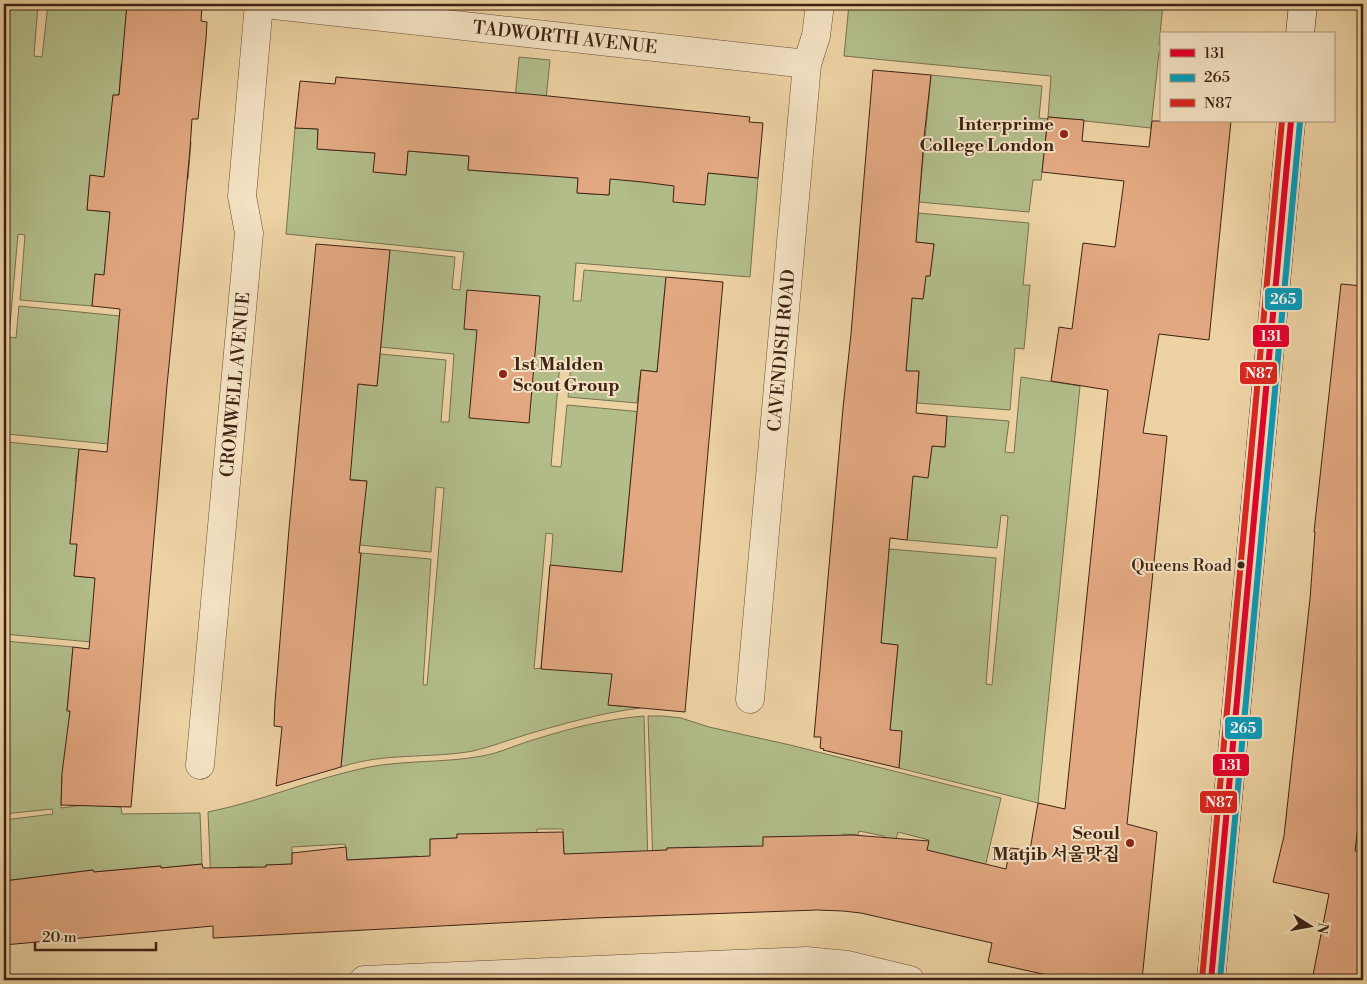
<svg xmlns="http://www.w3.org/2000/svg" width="1367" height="984" font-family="'Libre Bodoni','Noto Serif KR',serif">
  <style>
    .green { fill: #b2bd8a; stroke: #78704f }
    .building { fill: #e2a881; stroke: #3e2214 }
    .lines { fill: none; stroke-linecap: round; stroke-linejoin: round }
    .street-casing { stroke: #6a4e38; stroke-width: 29 }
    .secondary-casing { stroke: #3e2214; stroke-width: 29 }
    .street { stroke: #f3e2c3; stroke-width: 28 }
    .secondary { stroke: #f3e2c3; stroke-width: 28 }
    .bus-1-casing { stroke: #f3e2c3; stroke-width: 10 }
    .bus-2-casing { stroke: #f3e2c3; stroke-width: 10 }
    .bus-3-casing { stroke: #f3e2c3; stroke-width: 10 }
    .bus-1 { stroke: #e4002b; stroke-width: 6 }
    .bus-2 { stroke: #069cbb; stroke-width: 6 }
    .bus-3 { stroke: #dc241f; stroke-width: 6 }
    .poi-dot { fill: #8f2418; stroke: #f3e2c3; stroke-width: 2 }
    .bus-dot { fill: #3e2214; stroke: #f3e2c3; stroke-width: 2 }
    .labels { text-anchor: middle; stroke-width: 4; stroke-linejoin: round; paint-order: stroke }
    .bus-label { font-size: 17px; fill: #3e2214; stroke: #f3e2c3; text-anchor: end }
    .street-label { font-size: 18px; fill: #3e2214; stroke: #f3e2c3 }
    .poi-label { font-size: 18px; font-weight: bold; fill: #3e2214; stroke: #f3e2c3; text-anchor: end }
    .line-badge { stroke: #f3e2c3; stroke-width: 2 }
    .badge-label { font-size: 14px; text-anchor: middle; font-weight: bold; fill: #fff }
  </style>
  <rect width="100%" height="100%" fill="#edd2a3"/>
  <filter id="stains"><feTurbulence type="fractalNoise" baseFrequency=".004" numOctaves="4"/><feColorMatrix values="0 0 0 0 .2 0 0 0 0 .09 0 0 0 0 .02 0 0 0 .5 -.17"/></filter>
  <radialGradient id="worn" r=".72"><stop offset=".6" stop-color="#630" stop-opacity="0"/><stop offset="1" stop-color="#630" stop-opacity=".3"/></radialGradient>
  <g class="green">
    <polygon points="4,4 38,4 34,56 42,57 48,4 127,4 125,32 126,65 121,65 119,95 113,95 109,135 191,142 188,179 113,172 112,178 90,176 87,210 110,212 104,275 95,274 92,306 20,300 25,235 18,234 9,337 16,338 19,306 120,316 108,444 7,434 9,402 4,402"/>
    <polygon points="849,4 1163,4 1159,45 1161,45 1161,52 1159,52 1151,128 1048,117 1051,76 844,56"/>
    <path d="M519 57 550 60 541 149 546 175 578 178 577 193 609 195 610 178 674 185 708 173 758 178 750 277 576 263 573 301H581L584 270 666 277 657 372 641 370 637 403 568 397 571 364 560 363 551 466 561 467 567 405 653 413 634 445 619 603 548 597 553 534 546 533 534 669 541 668 547 604 619 611 609 705 640 708C601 713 562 724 525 735 508 740 491 747 473 751 429 759 386 752 341 767L361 553 431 559 423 685H427L444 488 436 487 431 552 360 545 366 481 349 479 358 384 377 386 380 354 446 360 441 422H449L454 354 380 347 390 250 455 257 452 289 460 290 464 252 286 234 295 128 318 129V149L375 153 374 172 406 175 408 151 469 156 468 170 508 173Z"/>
    <polygon points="931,75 1042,86 1039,118 1048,119 1041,180 1033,180 1029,212 919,202"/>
    <polygon points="918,213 1029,223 1023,285 1030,285 1024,349 1015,348 1010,410 917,403 919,372 906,371 912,298 923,299 925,288 914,275 930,276 934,244 916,242"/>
    <polygon points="1021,377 1080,386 1038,803 899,768 902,732 890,730 898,645 881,643 889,549 996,558 986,684 992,685 1008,516 1001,515 997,548 907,540 913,476 928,477 932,446 945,447 947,416 1009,421 1005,452 1014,453"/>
    <polygon points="7,442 79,449 75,481 105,484 73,513 70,543 77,544 74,576 96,578 91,642 4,634 4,473"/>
    <polygon points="4,641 73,647 67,710 85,712 62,774 61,808 83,805 121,807 122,814 200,813 202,864 161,868 160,866 94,872 93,870 4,881 4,820 53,814 52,809 4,814"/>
    <path d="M644 716 648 866 579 854H564L563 829H537V854L457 834V838L430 839 431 868 417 856 347 860 345 844 292 847V864L266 865 267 881 255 882 254 867H239L211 884 208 812C263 801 314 778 369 767 406 760 445 763 482 756 500 753 518 744 536 739 571 728 607 719 644 716Z"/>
    <polygon points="648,716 663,716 681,718 709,727 790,745 1001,798 980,889 921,876 929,840 898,832 888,868 877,865 884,836 859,831 858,835 843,834 843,836 763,837 764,862 751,846 723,847 699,864 699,847 667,848 667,865 653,865"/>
    <polygon points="1363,787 1363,852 1335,849 1336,843 1357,845 1359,821 1341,794 1362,795"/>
  </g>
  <g class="building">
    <polygon points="127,4 180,4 202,5 201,21 207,22 206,39 198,119 192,119 190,149 183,225 167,385 131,807 61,805 62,773 70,711 67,711 73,647 89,649 95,578 74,576 77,544 70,544 79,449 107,452 120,309 92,306 95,274 104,275 110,212 87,210 90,175 104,177 113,95 119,95"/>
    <polygon points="873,70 931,75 924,138 916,242 934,244 930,276 926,276 923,299 912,298 906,371 919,371 916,413 947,416 945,447 932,446 928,478 913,476 907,540 890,538 881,643 898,645 890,730 902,731 899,768 823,750 824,749 820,748 821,737 814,737 843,408 851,334"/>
    <polygon points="336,77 539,95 750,117 749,122 763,123 758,178 708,173 705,205 673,202 674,186 643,182 610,179 609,195 577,193 578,178 468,170 469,156 408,151 406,175 373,172 375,153 317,149 318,129 295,128 300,81 335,84"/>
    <polygon points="1048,117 1084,120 1082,141 1149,147 1152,121 1231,121 1209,340 1159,334 1143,433 1167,436 1127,824 1157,832 1142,980 1070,980 988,962 992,943 861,913 843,911 817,910 593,918 213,938 213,926 4,945 4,881 93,870 94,872 161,866 161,868 202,864 203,868 266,867 266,865 292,864 292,853 346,847 347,860 430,856 430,839 457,838 457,834 563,832 564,854 667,850 667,848 763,846 763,837 853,835 929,841 927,850 1006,869 1010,848 1030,850 1038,803 1065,809 1108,390 1051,381 1059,327 1072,329 1083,243 1115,247 1124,181 1042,172"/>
    <polygon points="316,244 390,250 377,386 358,384 350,480 367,481 359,553 361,553 341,767 276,786 282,727 274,726 275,702 289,529"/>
    <polygon points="666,277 723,282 685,712 608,705 612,674 541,669 550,565 622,572 641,370 657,372"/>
    <polygon points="1341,284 1363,286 1363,787 1355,851 1363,852 1363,980 1312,980 1329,894 1273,882 1284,836 1310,599 1315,532 1314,532"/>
    <polygon points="467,290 540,296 529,423 469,418 477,330 464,329"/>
  </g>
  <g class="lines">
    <g class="street-casing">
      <g id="street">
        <path id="s1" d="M265 4 807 64"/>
        <path id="s2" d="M750 699 807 64 816 36 820 4"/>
        <path id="s3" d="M200 765 249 233 242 196 259 4"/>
        <polyline points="364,980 806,961 848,965 910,980"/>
      </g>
    </g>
    <g class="secondary-casing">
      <g id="secondary">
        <polyline points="1300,34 1303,4"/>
        <polyline points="1211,980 1291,121"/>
      </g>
    </g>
    <use href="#street" class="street"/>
    <use href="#secondary" class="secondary"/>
    <g class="bus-1-casing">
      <polyline id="bus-1" points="1211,980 1291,121"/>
    </g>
    <g class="bus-2-casing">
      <polyline id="bus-2" points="1220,980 1300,122"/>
    </g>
    <g class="bus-3-casing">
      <polyline id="bus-3" points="1202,979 1282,121"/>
    </g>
    <use href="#bus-1" class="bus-1"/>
    <use href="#bus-2" class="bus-2"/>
    <use href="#bus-3" class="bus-3"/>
  </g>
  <g class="poi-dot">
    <circle cx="1064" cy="134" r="5"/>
    <circle cx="503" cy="374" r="5"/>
    <circle cx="1130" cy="843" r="5"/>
  </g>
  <circle class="bus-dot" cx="1241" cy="565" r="4.5"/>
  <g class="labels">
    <g class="bus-label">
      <text x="1232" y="571">Queens Road</text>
    </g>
    <g class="street-label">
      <text dy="6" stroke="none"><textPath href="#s1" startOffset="302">TADWORTH AVENUE</textPath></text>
      <text dy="6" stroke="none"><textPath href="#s2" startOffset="350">CAVENDISH ROAD</textPath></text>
      <text dy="6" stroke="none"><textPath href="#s3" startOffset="382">CROMWELL AVENUE</textPath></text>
    </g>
    <g class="poi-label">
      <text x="1054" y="130">Interprime<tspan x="1054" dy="21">College London</tspan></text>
      <text x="513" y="370" text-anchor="start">1st Malden<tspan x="513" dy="21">Scout Group</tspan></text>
      <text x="1120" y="839">Seoul<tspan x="1120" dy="21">Matjib 서울맛집</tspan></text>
    </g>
  </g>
  <g class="line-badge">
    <rect x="1264" y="287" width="39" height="24" rx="5" fill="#069cbb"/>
    <rect x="1252" y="324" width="38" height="24" rx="5" fill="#e4002b"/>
    <rect x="1239" y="361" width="39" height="24" rx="5" fill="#dc241f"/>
    <rect x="1224" y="716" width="39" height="24" rx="5" fill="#069cbb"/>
    <rect x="1212" y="753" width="38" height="24" rx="5" fill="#e4002b"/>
    <rect x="1199" y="790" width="39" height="24" rx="5" fill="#dc241f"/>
  </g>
  <g class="badge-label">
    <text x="1283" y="304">265</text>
    <text x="1271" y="341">131</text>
    <text x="1259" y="378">N87</text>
    <text x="1243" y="733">265</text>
    <text x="1231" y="770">131</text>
    <text x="1219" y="807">N87</text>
  </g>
  <rect width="1367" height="984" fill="none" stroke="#edd2a3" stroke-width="20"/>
  <rect x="5" y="5" width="1357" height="974" fill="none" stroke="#3e2214" stroke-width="2.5"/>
  <rect x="10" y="10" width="1347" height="964" fill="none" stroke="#3e2214"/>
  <rect x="1160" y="32" width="175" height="90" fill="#f3e2c3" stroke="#ab957d"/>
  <rect x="1170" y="49" width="25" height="8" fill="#e4002b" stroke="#ab957d"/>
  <text x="1204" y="58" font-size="15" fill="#3e2214">131</text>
  <rect x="1170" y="74" width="25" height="8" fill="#069cbb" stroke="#ab957d"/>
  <text x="1204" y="82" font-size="15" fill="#3e2214">265</text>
  <rect x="1170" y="99" width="25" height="8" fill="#dc241f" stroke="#ab957d"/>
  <text x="1204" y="108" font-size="15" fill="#3e2214">N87</text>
  <g transform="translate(1310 926) rotate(101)" stroke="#f3e2c3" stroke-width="4" paint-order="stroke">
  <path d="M0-4L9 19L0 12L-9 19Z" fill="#3e2214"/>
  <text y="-8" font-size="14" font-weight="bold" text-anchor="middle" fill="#3e2214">N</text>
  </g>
  <path d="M35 942v8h121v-8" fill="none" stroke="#3e2214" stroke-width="2.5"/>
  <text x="42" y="942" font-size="15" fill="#3e2214" stroke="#f3e2c3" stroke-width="4" paint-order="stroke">20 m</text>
  <rect width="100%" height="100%" filter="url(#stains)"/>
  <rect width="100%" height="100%" fill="url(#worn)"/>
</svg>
